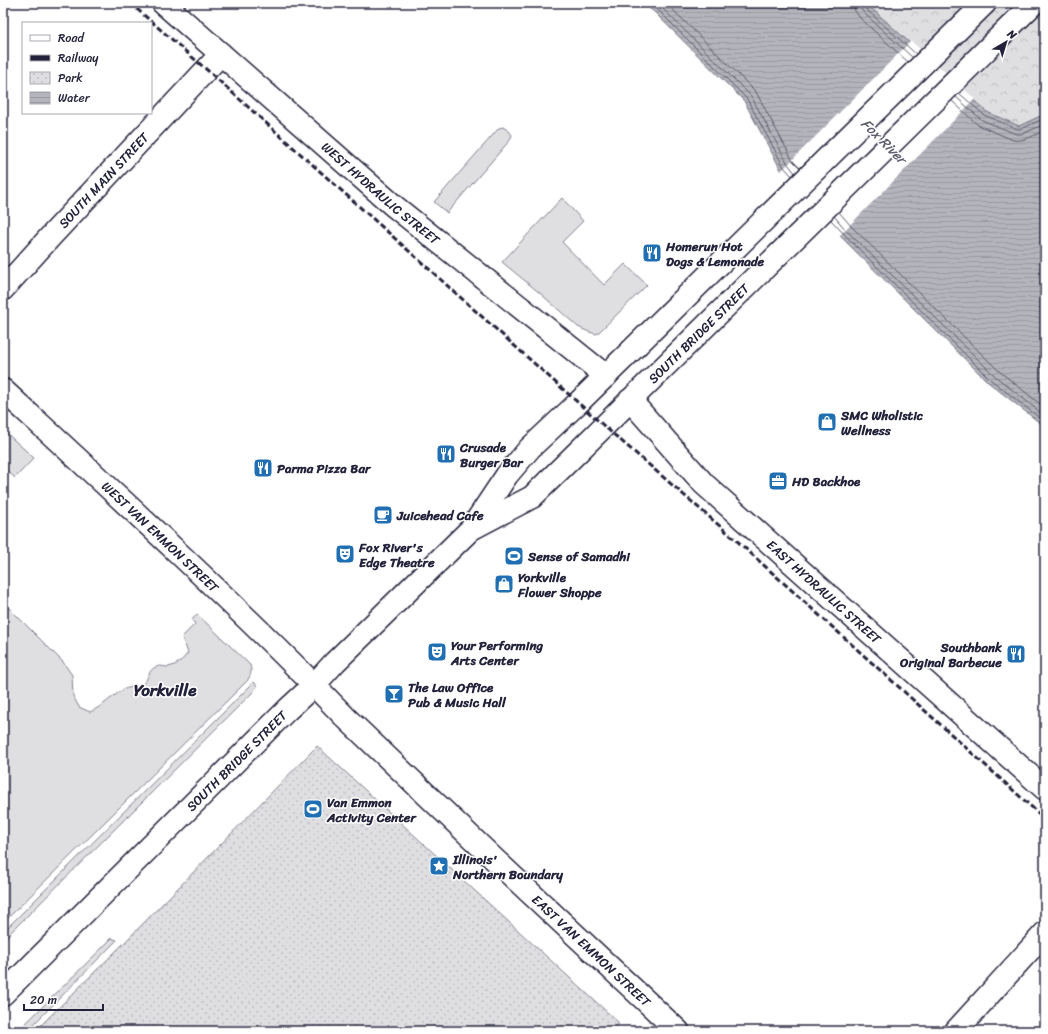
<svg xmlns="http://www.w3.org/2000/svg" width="1048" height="1034" font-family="Sriracha,sans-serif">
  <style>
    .grass { fill: #dfdfe2; stroke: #80808e }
    .forest { fill: url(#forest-crowns); stroke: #80808e }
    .park { fill: url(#park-dots); stroke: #80808e }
    .water { fill: url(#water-rules); stroke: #7a7a88 }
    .pier { fill: #fff }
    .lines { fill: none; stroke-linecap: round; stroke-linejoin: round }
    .shore { stroke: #5c5c6f; stroke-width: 1 }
    .minor-casing { stroke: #22223b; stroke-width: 25 }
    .tertiary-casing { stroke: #22223b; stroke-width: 25 }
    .trunk-casing { stroke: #22223b; stroke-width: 25 }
    .minor { stroke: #fff; stroke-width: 22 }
    .tertiary { stroke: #fff; stroke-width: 22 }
    .trunk { stroke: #fff; stroke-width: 22 }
    .rail { stroke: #22223b; stroke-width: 3; stroke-dasharray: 6 3; stroke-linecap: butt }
    .labels { text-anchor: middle; stroke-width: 3; stroke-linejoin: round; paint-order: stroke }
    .street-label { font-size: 13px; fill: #22223b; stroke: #fff }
    .poi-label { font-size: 13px; font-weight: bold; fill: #22223b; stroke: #fff; text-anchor: start }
    .water-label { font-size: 14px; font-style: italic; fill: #5c5c6f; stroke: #fff }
    .district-label { font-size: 17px; font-weight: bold; fill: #22223b; stroke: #fff }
  </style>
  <defs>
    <pattern id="forest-crowns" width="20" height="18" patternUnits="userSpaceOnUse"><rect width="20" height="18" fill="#dfdfe2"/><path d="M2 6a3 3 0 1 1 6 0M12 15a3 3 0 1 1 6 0" fill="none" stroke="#bfbfc3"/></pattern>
    <pattern id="park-dots" width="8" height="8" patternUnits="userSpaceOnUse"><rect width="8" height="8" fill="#dfdfe2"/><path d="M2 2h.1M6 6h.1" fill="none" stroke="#bfbfc3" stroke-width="1.8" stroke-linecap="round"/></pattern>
    <pattern id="water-rules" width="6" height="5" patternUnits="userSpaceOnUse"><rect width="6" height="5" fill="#b4b4bc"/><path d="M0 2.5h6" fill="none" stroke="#9a9aa2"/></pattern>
  </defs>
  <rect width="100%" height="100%" fill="#fff"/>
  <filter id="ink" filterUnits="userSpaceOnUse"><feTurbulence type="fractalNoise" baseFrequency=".025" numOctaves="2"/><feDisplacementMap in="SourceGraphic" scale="8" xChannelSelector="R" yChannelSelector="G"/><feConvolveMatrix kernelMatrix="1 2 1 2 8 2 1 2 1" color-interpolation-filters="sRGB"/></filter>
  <g filter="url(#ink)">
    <g class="grass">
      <polygon points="503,127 509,131 512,135 510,140 447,213 434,202 499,128"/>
      <polygon points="562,198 583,221 562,242 604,285 625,264 647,285 597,334 589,332 578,327 541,294 502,262"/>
      <polygon points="3,430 34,458 15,478 3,467"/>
      <path d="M3 602 63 662 72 675 73 696 79 707 90 712C103 706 110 698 121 691 128 686 136 688 141 685 150 680 147 670 156 667 160 665 164 667 168 667 178 665 182 660 188 653L182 637 195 624 192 620 197 614 250 665C252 672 251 675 247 681L3 923Z"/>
      <polygon points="254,682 257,686 253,692 3,940 3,932"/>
      <polygon points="112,938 114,939 117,940 27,1031 18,1031"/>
    </g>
    <polygon class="forest" points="867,3 1045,3 1045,114 1019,126 986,112 871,8"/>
    <polygon class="park" points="317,746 619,1023 613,1031 35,1031 126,941"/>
    <polygon class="water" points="642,3 867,3 871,8 987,112 1019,126 1045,114 1045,427 989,383 840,236 781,170 744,101 653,11"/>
    <polygon class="pier" points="911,41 975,99 838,237 780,172"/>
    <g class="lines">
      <g class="shore">
        <polyline points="648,3 656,8 747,99 784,167 792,176"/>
        <polyline points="657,3 751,96 788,164 795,173"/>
        <polyline points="666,3 756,92 793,161 800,168"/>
        <polyline points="853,3 855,11 860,18 908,62"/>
        <polyline points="859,3 860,8 865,14 912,57"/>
        <polyline points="864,3 864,6 868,11 916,54"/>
        <polyline points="959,93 984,115 1017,129 1021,129 1045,118"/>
        <polyline points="956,97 982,120 1016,134 1022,134 1045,124"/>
        <path d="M952 101 978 125 1013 140C1024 142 1035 135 1045 130"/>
        <polyline points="839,212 851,226 999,371 1045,408"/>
        <polyline points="834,216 846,230 995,376 1045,416"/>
        <polyline points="831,220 843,233 991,380 1045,422"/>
      </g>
      <g class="minor-casing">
        <g id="minor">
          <path id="s1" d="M163 3 394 206 606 376"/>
          <path id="s2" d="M3 289 51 236 221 54"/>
          <path id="s3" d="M3 390C108 487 214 584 314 685"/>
          <path id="s4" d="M630 400 704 484 1045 789"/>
          <polyline points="956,1031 1045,933"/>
        </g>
      </g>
      <g class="tertiary-casing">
        <g id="tertiary">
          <path id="s5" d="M314 685 345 717 493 858 678 1031"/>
        </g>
      </g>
      <g class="trunk-casing">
        <g id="trunk">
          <path id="s6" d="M473 528 532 497 1034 3"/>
          <path id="s7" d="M3 994 287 710 314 685 335 662 471 529 507 475 530 448 578 403 985 3"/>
        </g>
      </g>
      <use href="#minor" class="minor"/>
      <use href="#tertiary" class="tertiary"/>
      <use href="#trunk" class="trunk"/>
      <polyline class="rail" points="130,3 207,70 604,426 736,540 1045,819"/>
    </g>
  </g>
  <defs>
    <g id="restaurant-square" transform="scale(1)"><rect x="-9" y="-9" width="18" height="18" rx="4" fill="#1f6fb2" stroke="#fff"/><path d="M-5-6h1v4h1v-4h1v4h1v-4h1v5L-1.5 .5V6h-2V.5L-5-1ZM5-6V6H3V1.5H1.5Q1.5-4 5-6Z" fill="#fff"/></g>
    <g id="shop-square" transform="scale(1)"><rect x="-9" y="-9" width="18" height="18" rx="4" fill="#1f6fb2" stroke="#fff"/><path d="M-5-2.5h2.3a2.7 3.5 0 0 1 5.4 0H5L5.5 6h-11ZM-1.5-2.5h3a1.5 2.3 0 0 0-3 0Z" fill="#fff"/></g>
    <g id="office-square" transform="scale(1)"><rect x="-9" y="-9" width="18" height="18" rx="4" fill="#1f6fb2" stroke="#fff"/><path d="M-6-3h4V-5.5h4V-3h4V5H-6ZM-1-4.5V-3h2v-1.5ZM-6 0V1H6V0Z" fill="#fff"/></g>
    <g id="cafe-square" transform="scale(1)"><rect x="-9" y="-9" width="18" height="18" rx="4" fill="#1f6fb2" stroke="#fff"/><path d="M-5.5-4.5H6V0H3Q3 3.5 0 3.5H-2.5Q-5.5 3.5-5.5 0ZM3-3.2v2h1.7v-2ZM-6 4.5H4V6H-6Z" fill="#fff"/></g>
    <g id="theatre-square" transform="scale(1)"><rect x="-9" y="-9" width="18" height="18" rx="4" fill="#1f6fb2" stroke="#fff"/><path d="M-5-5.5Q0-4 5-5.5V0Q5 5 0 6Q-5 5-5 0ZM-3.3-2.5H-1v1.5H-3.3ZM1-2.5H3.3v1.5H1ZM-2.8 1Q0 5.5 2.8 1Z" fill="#fff"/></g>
    <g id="stadium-square" transform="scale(1)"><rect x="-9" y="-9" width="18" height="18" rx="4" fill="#1f6fb2" stroke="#fff"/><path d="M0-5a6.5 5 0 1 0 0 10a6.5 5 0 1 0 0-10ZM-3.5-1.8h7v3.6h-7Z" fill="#fff"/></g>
    <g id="bar-square" transform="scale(1)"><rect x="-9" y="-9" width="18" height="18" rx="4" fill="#1f6fb2" stroke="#fff"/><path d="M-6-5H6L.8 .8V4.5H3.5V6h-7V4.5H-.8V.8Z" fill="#fff"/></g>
    <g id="sight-square" transform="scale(1)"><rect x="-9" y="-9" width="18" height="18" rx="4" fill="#1f6fb2" stroke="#fff"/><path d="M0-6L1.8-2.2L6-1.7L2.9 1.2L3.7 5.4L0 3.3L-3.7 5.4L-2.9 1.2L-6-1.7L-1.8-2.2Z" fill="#fff"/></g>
  </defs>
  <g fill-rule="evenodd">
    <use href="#restaurant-square" x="652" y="253"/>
    <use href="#shop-square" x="827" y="422"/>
    <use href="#restaurant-square" x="446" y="454"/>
    <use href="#restaurant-square" x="263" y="468"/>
    <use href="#office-square" x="778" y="481"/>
    <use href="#cafe-square" x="383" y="515"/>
    <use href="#theatre-square" x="345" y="554"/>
    <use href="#stadium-square" x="514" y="556"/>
    <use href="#shop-square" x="504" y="584"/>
    <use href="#theatre-square" x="437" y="652"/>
    <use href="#restaurant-square" x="1016" y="654"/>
    <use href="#bar-square" x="394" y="694"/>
    <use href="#stadium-square" x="313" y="809"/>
    <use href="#sight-square" x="439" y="866"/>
  </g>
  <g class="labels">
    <g class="street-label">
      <text dy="5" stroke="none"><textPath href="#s2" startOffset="148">SOUTH MAIN STREET</textPath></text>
      <text dy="5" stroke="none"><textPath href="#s1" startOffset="289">WEST HYDRAULIC STREET</textPath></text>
      <text dy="5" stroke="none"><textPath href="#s6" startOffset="300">SOUTH BRIDGE STREET</textPath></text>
      <text dy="5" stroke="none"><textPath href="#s3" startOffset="215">WEST VAN EMMON STREET</textPath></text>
      <text dy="5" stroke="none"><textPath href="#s4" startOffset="273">EAST HYDRAULIC STREET</textPath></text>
      <text dy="5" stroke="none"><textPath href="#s7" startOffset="330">SOUTH BRIDGE STREET</textPath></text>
      <text dy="5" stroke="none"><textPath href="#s5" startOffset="384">EAST VAN EMMON STREET</textPath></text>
    </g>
    <g class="poi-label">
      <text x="666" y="251">Homerun Hot<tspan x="666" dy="15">Dogs &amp; Lemonade</tspan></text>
      <text x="841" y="420">SMC Wholistic<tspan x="841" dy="15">Wellness</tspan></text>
      <text x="460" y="452">Crusade<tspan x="460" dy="15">Burger Bar</tspan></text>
      <text x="277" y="473">Parma Pizza Bar</text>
      <text x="792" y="486">HD Backhoe</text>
      <text x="397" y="520">Juicehead Cafe</text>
      <text x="359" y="552">Fox River's<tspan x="359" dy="15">Edge Theatre</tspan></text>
      <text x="528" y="561">Sense of Samadhi</text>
      <text x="518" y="582">Yorkville<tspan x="518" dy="15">Flower Shoppe</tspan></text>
      <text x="451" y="650">Your Performing<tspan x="451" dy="15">Arts Center</tspan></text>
      <text x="1002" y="652" text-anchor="end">Southbank<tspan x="1002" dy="15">Original Barbecue</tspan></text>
      <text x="408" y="692">The Law Office<tspan x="408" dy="15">Pub &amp; Music Hall</tspan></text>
      <text x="327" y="807">Van Emmon<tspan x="327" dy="15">Activity Center</tspan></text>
      <text x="453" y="864">Illinois'<tspan x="453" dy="15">Northern Boundary</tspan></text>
    </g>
    <g class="water-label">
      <text transform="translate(884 141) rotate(45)" y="5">Fox River</text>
    </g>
    <g class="district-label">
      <text x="165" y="696">Yorkville</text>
    </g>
  </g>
  <rect width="1048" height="1034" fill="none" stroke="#fff" stroke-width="16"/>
  <rect x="8" y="8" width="1032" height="1018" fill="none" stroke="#22223b" stroke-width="1.5" filter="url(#ink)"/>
  <rect x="22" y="22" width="130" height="92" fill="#ffffff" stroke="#a7a7b1"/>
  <rect x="30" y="35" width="20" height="6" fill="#ffffff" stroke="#a7a7b1"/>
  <text x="58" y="42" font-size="12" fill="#22223b">Road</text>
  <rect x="30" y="55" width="20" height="6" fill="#22223b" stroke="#a7a7b1"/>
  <text x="58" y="62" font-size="12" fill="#22223b">Railway</text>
  <rect x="30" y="72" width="20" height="12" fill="url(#park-dots)" stroke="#a7a7b1"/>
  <text x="58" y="82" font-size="12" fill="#22223b">Park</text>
  <rect x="30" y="92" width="20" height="12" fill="url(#water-rules)" stroke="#a7a7b1"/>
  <text x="58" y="102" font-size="12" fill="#22223b">Water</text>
  <g transform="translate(1006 42) rotate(38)" stroke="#ffffff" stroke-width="3" paint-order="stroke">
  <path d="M0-3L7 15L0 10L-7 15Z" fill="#22223b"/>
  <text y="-6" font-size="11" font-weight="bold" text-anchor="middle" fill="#22223b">N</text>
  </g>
  <path d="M24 1004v6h79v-6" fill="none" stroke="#22223b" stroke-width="2"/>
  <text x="30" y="1004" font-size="12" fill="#22223b" stroke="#ffffff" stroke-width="3" paint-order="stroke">20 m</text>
</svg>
